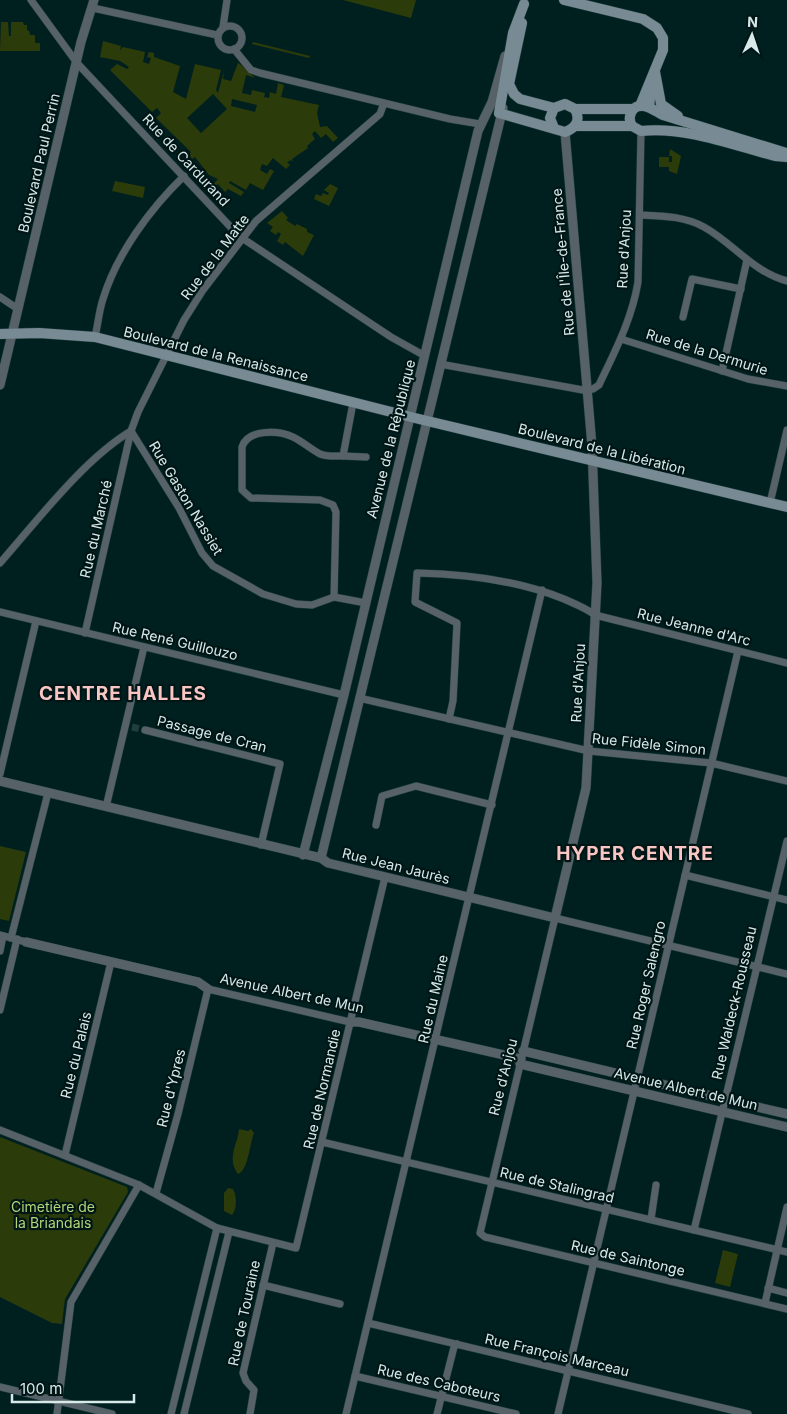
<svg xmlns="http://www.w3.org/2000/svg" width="787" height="1414" font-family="Inter,sans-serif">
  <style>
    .green { fill: #2c3b0a; fill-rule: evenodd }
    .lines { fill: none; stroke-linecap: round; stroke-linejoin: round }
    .minor-tunnel { stroke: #203e3e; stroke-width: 7; stroke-dasharray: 7 3.5; stroke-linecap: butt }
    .minor-casing { stroke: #1e3c3c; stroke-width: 8 }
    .tertiary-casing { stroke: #1e3c3c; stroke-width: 10 }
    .secondary-casing { stroke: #1e3c3c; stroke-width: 11 }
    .minor { stroke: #566268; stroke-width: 7 }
    .tertiary { stroke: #566268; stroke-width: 9 }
    .secondary { stroke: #788b94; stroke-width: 10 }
    .labels { text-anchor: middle; stroke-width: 4.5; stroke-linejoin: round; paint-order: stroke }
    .street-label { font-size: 14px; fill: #d7e9e8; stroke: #001616 }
    .park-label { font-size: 14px; fill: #b3d478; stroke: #001616 }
    .district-label { font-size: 19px; font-weight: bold; letter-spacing: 1px; fill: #fac6c4; stroke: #001616 }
  </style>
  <rect width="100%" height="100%" fill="#002020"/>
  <g class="green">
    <polygon points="343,0 416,0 411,18"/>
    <polygon points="1,22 8,22 9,36 11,36 11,22 23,22 24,25 27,25 27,30 29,31 30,35 35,35 35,43 40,43 40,51 0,51"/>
    <path d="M103 41 121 46 120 50 123 47 145 52 143 62 149 64 151 58 147 57 149 52 154 53V57L180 66 173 92 186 99 195 64 221 70 216 90 218 93 224 71 223 79 231 81 238 63 240 64 255 78 246 75 242 93 251 95 252 90 265 93 264 97 269 98 270 92 276 94 278 83 284 85 281 97 319 105 317 113 320 127 327 126 338 138 333 142 326 134 321 138 315 131 312 134 315 139 307 146 308 148 292 159 293 162 291 160 287 162 290 165 286 169 273 158 267 166 262 164 260 170 267 174 270 169 274 171 263 190 250 183 246 190 230 181 229 183 244 192 241 196 228 189 225 192 218 184 208 192 200 183 202 182 209 189 218 179 209 175 195 157 192 159 189 155 191 152 156 118 161 113 157 108 152 112 110 70 117 64 127 69 129 67 120 61 100 57ZM213 94 227 109 201 133 187 118ZM232 99 257 105 255 112 231 106Z"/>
    <polygon points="253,42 310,56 309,58 252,44"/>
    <polygon points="670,149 681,156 677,174 669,171 669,167 659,167 659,157 669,157 669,162 672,162 672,156 669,156"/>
    <polygon points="115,181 145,187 143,198 112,191"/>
    <polygon points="330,184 338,188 329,206 314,199 316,194 321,196 323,193 328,195 329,193 324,190"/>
    <polygon points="282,211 288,218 286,220 295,226 297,224 307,229 307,232 314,235 303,256 285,242 283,245 277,241 281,234 278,232 276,235 270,231 273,227 267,223"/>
    <polygon points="0,846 26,852 9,921 0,919"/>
    <path d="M239 1129 248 1131 251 1129 254 1133C250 1143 248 1171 238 1174 226 1158 238 1144 239 1129Z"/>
    <polygon points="0,1137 127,1187 128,1192 65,1299 62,1324 52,1323 0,1297"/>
    <path d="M228 1188 233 1189C237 1196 237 1209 232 1215L224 1211V1193Z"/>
    <polygon points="723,1250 738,1254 730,1287 715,1283"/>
  </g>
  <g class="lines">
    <polyline class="minor-tunnel" points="132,727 145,730"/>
    <g class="minor-casing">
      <g id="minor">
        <polyline points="31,0 77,63 239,236 391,337 425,356"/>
        <polyline points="93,8 217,35"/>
        <circle cx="230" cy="38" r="12"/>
        <polyline points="223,27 227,0"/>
        <polyline points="234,49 251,70 260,73 450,119 480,124"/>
        <path d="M640 215C662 216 684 216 704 227 733 243 753 272 787 281"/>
        <polyline points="0,297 18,309"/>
        <polyline points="683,317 692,279 741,289"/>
        <path d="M95 337C98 324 99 311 103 299 117 253 151 208 184 176"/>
        <polyline points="621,339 748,379 787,386"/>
        <path d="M440 364 583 390 593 389 599 385C615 351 632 319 638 282L641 131"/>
        <polyline points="722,371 747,260"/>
        <polyline points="131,431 179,508 202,553 213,566 263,594 296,604 312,605 334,597 366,603"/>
        <polyline points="343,456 366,457"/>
        <polyline points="770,503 787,430"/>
        <path d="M0 563C37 521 84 459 131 431"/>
        <path d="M334 597 336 512 333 505 320 500 251 498 242 490V447C248 429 278 430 293 437 303 442 311 449 320 454 327 457 336 456 343 456L353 403"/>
        <polyline points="0,612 344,695"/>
        <polyline points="85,633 131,431 138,412 184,320 203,290 256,221 380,114 384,103"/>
        <polyline points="359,698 589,751 711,763 787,781"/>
        <path d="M449 719 453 701 457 623 415 602 417 573C468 574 517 580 564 599 575 604 586 608 595 615L787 663"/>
        <polyline points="145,730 280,764 261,845"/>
        <polyline points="0,774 36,621"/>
        <polyline points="106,807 144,647"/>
        <polyline points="376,825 382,796 416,786 492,805"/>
        <polyline points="685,875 787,900"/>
        <polyline points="0,935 26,942"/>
        <polyline points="11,938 48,793"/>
        <polyline points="0,951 3,936"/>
        <polyline points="787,974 555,918 480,1233 485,1237 787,1309"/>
        <polyline points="0,1010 17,939"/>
        <polyline points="0,1130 139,1185 217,1228 296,1248 385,877"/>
        <polyline points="322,1142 787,1252"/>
        <polyline points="65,1155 111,962"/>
        <polyline points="156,1193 178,1114 208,989 350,1022"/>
        <polyline points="651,1219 656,1185"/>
        <polyline points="694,1230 787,841"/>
        <polyline points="263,1285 340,1304"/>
        <polyline points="768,1288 787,1293"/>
        <polyline points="765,1303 787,1207"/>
        <polyline points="368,1323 748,1414"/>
        <polyline points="355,1376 516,1414"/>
        <polyline points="0,1387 112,1414"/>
        <polyline points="57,1414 71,1302 139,1185"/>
        <polyline points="171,1414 217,1228"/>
        <polyline points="184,1414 229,1232"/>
        <polyline points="250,1414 254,1390 246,1381 243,1373 273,1243"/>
        <polyline points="346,1414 542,590"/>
        <polyline points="437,1414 454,1347 457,1344"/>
        <polyline points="558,1414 738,651"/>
      </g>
    </g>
    <g class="tertiary-casing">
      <g id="tertiary">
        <polyline points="0,385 81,42 94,0"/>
        <polyline points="0,781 321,858 328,863 555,918 586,788 597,583 592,446 565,132"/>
        <polyline points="303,855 344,695 478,131 492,102 505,56"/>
        <polyline points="321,858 503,108"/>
        <polyline points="26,942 198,982 208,989"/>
        <polyline points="350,1022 359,1022 521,1059"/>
        <polyline points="523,1051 787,1114"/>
        <polyline points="520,1064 787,1127"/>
      </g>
    </g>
    <g class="secondary-casing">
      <g id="secondary">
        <polyline points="564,0 643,19 657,28 663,38 663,50 640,106"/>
        <path d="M524 4 513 33 499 113 565 132C576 128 581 120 575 109L565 104 554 108 550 118 554 128"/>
        <polyline points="522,23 509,84 514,94 520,99 554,108"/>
        <polyline points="655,72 661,104 678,116"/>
        <polyline points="649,107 652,81"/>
        <polyline points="575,109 633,109"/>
        <path d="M576 126H632L641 131C684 126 733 145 775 156L787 157"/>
        <path d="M632 126C627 118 631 104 644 106 650 107 657 112 663 115L786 153"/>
        <polyline points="0,334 39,333 95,337 419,419 787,507"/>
      </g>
    </g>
    <use href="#minor" class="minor"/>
    <use href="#tertiary" class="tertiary"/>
    <use href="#secondary" class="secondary"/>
  </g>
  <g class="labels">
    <g class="street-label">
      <text transform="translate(186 160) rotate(47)" y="5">Rue de Cardurand</text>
      <text transform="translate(39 163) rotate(-77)" y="5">Boulevard Paul Perrin</text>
      <text transform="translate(624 249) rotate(-87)" y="5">Rue d'Anjou</text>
      <text transform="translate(215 257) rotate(-53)" y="5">Rue de la Matte</text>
      <text transform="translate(563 262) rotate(-95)" y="5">Rue de l'Île-de-France</text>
      <text transform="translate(707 352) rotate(17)" y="5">Rue de la Dermurie</text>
      <text transform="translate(216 354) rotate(14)" y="5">Boulevard de la Renaissance</text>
      <text transform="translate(391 439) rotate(-76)" y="5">Avenue de la République</text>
      <text transform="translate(602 449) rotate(14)" y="5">Boulevard de la Libération</text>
      <text transform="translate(186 498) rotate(59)" y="5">Rue Gaston Nassiet</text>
      <text transform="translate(96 529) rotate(-77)" y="5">Rue du Marché</text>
      <text transform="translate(694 627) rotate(14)" y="5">Rue Jeanne d'Arc</text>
      <text transform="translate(175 641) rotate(13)" y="5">Rue René Guillouzo</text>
      <text transform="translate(578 683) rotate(-87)" y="5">Rue d'Anjou</text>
      <text transform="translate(212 734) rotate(14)" y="5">Passage de Cran</text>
      <text transform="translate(649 744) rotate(6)" y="5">Rue Fidèle Simon</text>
      <text transform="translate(396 866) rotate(14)" y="5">Rue Jean Jaurès</text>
      <text transform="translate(646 985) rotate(-77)" y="5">Rue Roger Salengro</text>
      <text transform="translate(292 993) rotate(12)" y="5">Avenue Albert de Mun</text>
      <text transform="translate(433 999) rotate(-77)" y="5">Rue du Maine</text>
      <text transform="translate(734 1003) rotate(-77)" y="5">Rue Waldeck-Rousseau</text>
      <text transform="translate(76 1055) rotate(-76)" y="5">Rue du Palais</text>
      <text transform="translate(503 1077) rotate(-76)" y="5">Rue d'Anjou</text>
      <text transform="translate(171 1088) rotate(-76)" y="5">Rue d'Ypres</text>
      <text transform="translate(322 1089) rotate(-77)" y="5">Rue de Normandie</text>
      <text transform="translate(686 1089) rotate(13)" y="5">Avenue Albert de Mun</text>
      <text transform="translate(557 1185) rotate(13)" y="5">Rue de Stalingrad</text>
      <text transform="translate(628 1258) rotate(13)" y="5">Rue de Saintonge</text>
      <text transform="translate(244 1313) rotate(-78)" y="5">Rue de Touraine</text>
      <text transform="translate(557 1355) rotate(13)" y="5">Rue François Marceau</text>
      <text transform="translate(439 1383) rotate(13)" y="5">Rue des Caboteurs</text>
    </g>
    <g class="park-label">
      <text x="53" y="1212">Cimetière de<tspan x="53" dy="16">la Briandais</tspan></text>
    </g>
    <g class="district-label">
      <text x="123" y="700">CENTRE HALLES</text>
      <text x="635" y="860">HYPER CENTRE</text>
    </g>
  </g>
  <g transform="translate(752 35) rotate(3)" stroke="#001616" stroke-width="4" paint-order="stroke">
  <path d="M0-4L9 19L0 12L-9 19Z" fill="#d7e9e8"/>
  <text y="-8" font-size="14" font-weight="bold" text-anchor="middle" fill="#d7e9e8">N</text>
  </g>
  <path d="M12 1394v8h122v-8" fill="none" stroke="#d7e9e8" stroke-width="2.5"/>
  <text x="20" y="1394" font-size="15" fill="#d7e9e8" stroke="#001616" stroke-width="4" paint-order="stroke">100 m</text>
</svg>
